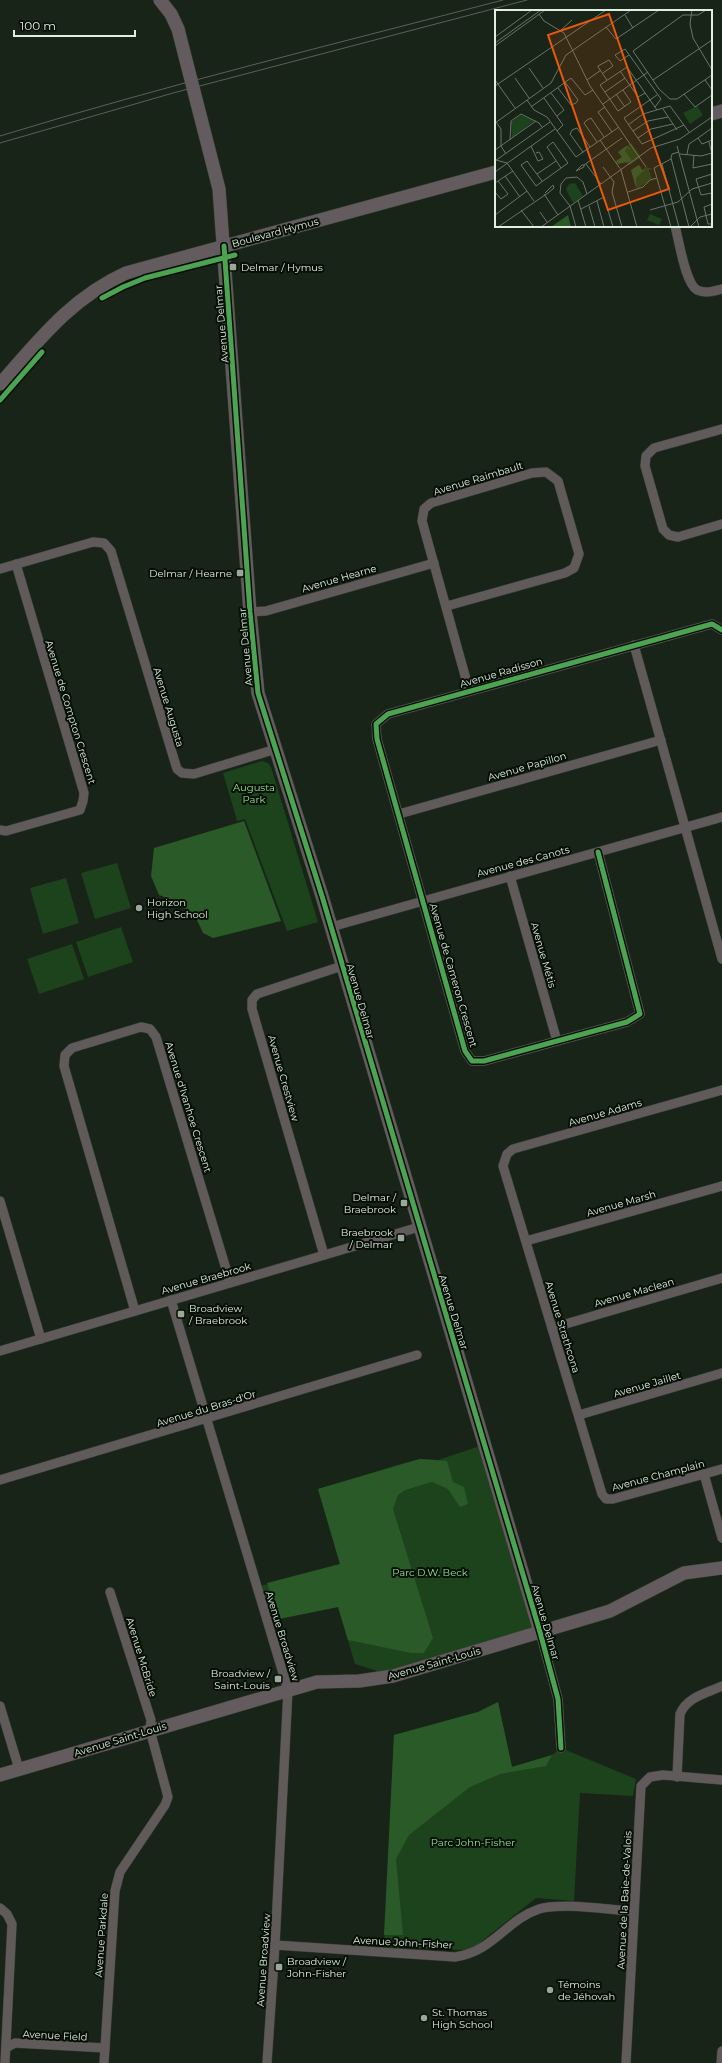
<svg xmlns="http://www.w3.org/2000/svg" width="722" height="2063" font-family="Montserrat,sans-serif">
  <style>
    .green { fill: #1c431b }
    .forest { fill: #295a28 }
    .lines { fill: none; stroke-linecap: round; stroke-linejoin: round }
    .street-casing { stroke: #353f34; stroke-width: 10 }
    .secondary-casing { stroke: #353f34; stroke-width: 14 }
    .street { stroke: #615a5b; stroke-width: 9 }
    .secondary { stroke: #635b5d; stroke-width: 13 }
    .tram { stroke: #5e5f5a; stroke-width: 1 }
    .cycleway-casing { stroke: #060f06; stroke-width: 8 }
    .cycleway { stroke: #4ca352; stroke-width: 5 }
    .poi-dot { fill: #9aa799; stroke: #060f06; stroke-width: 1.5 }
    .labels { text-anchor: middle; stroke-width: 4; stroke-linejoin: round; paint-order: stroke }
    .street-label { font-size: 10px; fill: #e0eedf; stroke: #060f06 }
    .poi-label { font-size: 10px; fill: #e0eedf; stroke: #060f06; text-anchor: start }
    .park-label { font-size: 10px; fill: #98e493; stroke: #060f06 }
    .inset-road { fill: none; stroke: #687567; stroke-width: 1 }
    .view { fill: #e8590c; fill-opacity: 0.15; stroke: #e8590c; stroke-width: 2 }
    .inset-edge { fill: none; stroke: #e0eedf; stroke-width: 2 }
  </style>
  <rect width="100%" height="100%" fill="#182417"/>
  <g class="green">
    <polygon points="262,761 268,763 271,767 318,922 287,931 245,819 237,821 236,817 223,773"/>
    <polygon points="117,863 131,908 95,919 81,873"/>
    <polygon points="66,878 79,923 43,934 30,888"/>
    <polygon points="121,927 133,962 88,977 76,942"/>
    <polygon points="72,944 84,979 39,994 27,959"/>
    <polygon points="483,1445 540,1632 393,1676 355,1664 338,1607 268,1621 257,1587 340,1564 318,1489 404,1463 420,1459 438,1460"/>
    <polygon points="498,1702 512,1767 552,1755 561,1748 636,1779 633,1796 580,1793 574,1901 536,1898 477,1945 465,1950 384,1947 394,1735 478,1712"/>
  </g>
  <g class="forest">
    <polygon points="244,821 281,921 213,938 203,933 196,918 179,903 159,895 151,876 154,848"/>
    <polygon points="420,1459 447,1461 453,1482 464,1487 468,1504 460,1507 448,1489 432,1482 405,1490 398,1495 393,1509 433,1638 424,1653 411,1653 348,1640 338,1607 279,1619 267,1583 340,1564 318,1489"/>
    <polygon points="498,1702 512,1767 552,1755 546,1766 500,1774 470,1787 409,1835 396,1859 403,1935 384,1935 394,1735 478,1712"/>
  </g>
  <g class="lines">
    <g class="street-casing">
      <g id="street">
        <path d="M675 226C679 240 685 283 697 290 705 294 714 291 722 289"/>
        <polyline points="722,429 654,448 646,456 645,466 663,529 669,535 678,537 722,524"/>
        <polyline points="0,569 93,542 104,543 111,551 177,769 182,773 194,774 276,749"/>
        <polyline points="447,606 565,573 574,568 579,554 558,481 546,472 532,473 431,503 424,509 422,521 469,690"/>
        <polyline points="250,612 266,611 434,563"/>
        <polyline points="634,645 722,959"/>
        <polyline points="399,814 661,740"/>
        <polyline points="0,830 6,831 80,810 83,801 84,793 16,564"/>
        <polyline points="598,852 640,1014 627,1022 484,1061 472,1061 465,1051 377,739 376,724 388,714 712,624 722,630"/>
        <polyline points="510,876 557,1041"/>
        <polyline points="331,927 722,817"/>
        <polyline points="722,1090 513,1149 507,1154 503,1166 602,1494 606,1499 613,1499 722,1469"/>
        <polyline points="0,1201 41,1339"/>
        <polyline points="526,1241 722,1186"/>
        <polyline points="324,1255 252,1009 252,1000 257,994 342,966"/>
        <polyline points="171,1300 288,1690 275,1945 267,2063"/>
        <polyline points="135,1311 64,1066 65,1055 72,1048 141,1027 150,1029 156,1037 230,1282"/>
        <polyline points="552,1328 722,1278"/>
        <polyline points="0,1351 419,1227"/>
        <polyline points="579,1415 722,1373"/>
        <polyline points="704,1474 722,1538"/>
        <polyline points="0,1480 417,1355"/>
        <polyline points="540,1632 558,1699 561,1748"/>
        <polyline points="0,1706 19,1769"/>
        <path d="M677 1777 680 1714C687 1697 707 1693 722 1686"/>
        <polyline points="0,1908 7,1914 12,1924 5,2063"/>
        <path d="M275 1945 455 1957C494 1951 506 1920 539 1909 559 1902 611 1910 634 1911"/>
        <polyline points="6,2048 15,2043 105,2048"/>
        <polyline points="104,2063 115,1891 120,1872 165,1805 168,1797 150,1730 151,1720 110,1592"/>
        <polyline points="626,2063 641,1786 650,1777 663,1775 722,1780"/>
        <polyline points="721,2063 722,2051"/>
      </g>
    </g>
    <g class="secondary-casing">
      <g id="secondary">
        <polyline points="160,0 171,14 178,29 219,189 250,612 258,693 322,896 540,1632"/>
        <polyline points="711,114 722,111"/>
        <path d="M0 384C39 340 71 298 126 273L496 172"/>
        <polyline points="0,1775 317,1682 359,1681 393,1676 610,1611 684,1573 722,1568"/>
      </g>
    </g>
    <use href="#street" class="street"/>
    <use href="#secondary" class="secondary"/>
    <g class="tram">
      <path d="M0 136C166 85 335 44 503 0"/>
      <polyline points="0,143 173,93 527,0"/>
    </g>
    <g class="cycleway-casing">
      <g id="cycleway">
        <polyline points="224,246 250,612 258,693 322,896 540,1632 558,1699 561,1748"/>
        <polyline points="102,298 123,287 145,278 235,255"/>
        <polyline points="0,400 42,352"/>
        <polyline points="598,852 640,1014 627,1022 484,1061 472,1061 465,1051 377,739 376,724 388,714 712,624 722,630"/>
      </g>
    </g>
    <use href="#cycleway" class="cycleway"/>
  </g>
  <g class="poi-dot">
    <rect x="229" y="263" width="8" height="8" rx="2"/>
    <rect x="236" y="569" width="8" height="8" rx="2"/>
    <circle cx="139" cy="908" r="4"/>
    <rect x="400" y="1199" width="8" height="8" rx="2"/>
    <rect x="397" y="1234" width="8" height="8" rx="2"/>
    <rect x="177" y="1310" width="8" height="8" rx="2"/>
    <rect x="274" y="1675" width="8" height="8" rx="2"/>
    <rect x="275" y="1963" width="8" height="8" rx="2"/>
    <circle cx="550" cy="1990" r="4"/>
    <circle cx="424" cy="2018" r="4"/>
  </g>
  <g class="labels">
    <g class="street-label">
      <text transform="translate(275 232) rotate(-15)" y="4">Boulevard Hymus</text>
      <text transform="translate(221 324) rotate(-95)" y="4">Avenue Delmar</text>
      <text transform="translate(478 478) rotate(-17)" y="4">Avenue Raimbault</text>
      <text transform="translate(339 578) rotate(-16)" y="4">Avenue Hearne</text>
      <text transform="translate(245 647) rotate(-95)" y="4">Avenue Delmar</text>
      <text transform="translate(501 672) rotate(-16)" y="4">Avenue Radisson</text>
      <text transform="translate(169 707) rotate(73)" y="4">Avenue Augusta</text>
      <text transform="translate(71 712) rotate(73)" y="4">Avenue de Compton Crescent</text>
      <text transform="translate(527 766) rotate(-16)" y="4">Avenue Papillon</text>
      <text transform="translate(523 861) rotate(-15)" y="4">Avenue des Canots</text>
      <text transform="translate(544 955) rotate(74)" y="4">Avenue Métis</text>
      <text transform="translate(454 975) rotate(74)" y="4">Avenue de Cameron Crescent</text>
      <text transform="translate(361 1001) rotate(74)" y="4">Avenue Delmar</text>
      <text transform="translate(284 1078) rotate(74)" y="4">Avenue Crestview</text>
      <text transform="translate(189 1107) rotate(73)" y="4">Avenue d'Ivanhoe Crescent</text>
      <text transform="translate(605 1112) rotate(-16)" y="4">Avenue Adams</text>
      <text transform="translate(621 1203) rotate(-16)" y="4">Avenue Marsh</text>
      <text transform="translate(206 1278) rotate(-16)" y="4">Avenue Braebrook</text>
      <text transform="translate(634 1292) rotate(-16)" y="4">Avenue Maclean</text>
      <text transform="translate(454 1312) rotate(73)" y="4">Avenue Delmar</text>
      <text transform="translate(563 1327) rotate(73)" y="4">Avenue Strathcona</text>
      <text transform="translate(647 1384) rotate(-16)" y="4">Avenue Jaillet</text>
      <text transform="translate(206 1408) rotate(-17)" y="4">Avenue du Bras-d'Or</text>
      <text transform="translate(658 1475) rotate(-15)" y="4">Avenue Champlain</text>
      <text transform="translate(546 1622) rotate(74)" y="4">Avenue Delmar</text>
      <text transform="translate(283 1636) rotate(73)" y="4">Avenue Broadview</text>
      <text transform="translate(142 1657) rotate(73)" y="4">Avenue McBride</text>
      <text transform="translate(434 1663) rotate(-16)" y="4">Avenue Saint-Louis</text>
      <text transform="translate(120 1739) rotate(-17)" y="4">Avenue Saint-Louis</text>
      <text transform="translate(624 1900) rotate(-87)" y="4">Avenue de la Baie-de-Valois</text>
      <text transform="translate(101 1935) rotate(-86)" y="4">Avenue Parkdale</text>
      <text transform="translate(403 1942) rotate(3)" y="4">Avenue John-Fisher</text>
      <text transform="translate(263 1960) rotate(-86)" y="4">Avenue Broadview</text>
      <text transform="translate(55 2035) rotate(3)" y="4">Avenue Field</text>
    </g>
    <g class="poi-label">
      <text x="241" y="271">Delmar / Hymus</text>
      <text x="232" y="577" text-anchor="end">Delmar / Hearne</text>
      <text x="147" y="906">Horizon<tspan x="147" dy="12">High School</tspan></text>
      <text x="396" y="1201" text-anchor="end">Delmar /<tspan x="396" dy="12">Braebrook</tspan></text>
      <text x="393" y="1236" text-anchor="end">Braebrook<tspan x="393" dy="12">/ Delmar</tspan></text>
      <text x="189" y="1312">Broadview<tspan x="189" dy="12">/ Braebrook</tspan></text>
      <text x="270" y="1677" text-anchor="end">Broadview /<tspan x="270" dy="12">Saint-Louis</tspan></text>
      <text x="287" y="1965">Broadview /<tspan x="287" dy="12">John-Fisher</tspan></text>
      <text x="558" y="1988">Témoins<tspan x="558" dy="12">de Jéhovah</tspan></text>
      <text x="432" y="2016">St. Thomas<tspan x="432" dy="12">High School</tspan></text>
    </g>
    <g class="park-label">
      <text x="254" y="791">Augusta<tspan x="254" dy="12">Park</tspan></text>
      <text x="430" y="1576">Parc D.W. Beck</text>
      <text x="473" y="1846">Parc John-Fisher</text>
    </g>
  </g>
  <g transform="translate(495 10)">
    <rect width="217" height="217" fill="#182417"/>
    <path d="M202 96 208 105 195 114 188 103ZM26 105 39 111 17 128 16 112ZM136 133 146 147 135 155 128 151 122 154 121 152 127 147 123 142ZM144 155 147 160 151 157 158 159 154 160 157 169 142 179 136 160ZM80 173 88 186 78 193 71 179 74 174ZM155 204 167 209 164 215 152 210Z" fill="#1c431b"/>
    <path d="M131 136 136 139 132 138 130 141 137 151 123 154 121 151 127 147 123 142ZM144 155 147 160 150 159 141 168V178L136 160ZM73 205 76 217H56Z" fill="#295a28"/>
    <path class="inset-road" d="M197 0 195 14 198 28 217 60M211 0 203 5H188L138 41 164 79 175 89H182L217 65M44 4 49 11 69 23 95 76 151 157M130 5 138 18M111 17 121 29 164 0M66 20 77 10M0 27 37 0M0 33 46 0M0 36 50 0M134 45 125 51 120 45 130 39 166 89 160 97M34 58 48 78M125 61 143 87 150 83M108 63 118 56 114 50 103 56V57L112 70M20 68 34 88M0 70 20 98M92 70 106 60M158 70 217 30M210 70 217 80M0 76 111 0M63 78 76 95 81 93 83 90 70 72M128 80 136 92 123 101 105 75 132 57 162 100M110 82 130 68M56 83 69 100 62 106M121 84 130 97M189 84 200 97 217 85M162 85 129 108 147 134 189 115M49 88 68 115 62 121M32 90 39 100 52 107 81 147 124 117M108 94 153 62M36 97 76 68 90 85 98 80M110 97 103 102 117 122M168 99 182 120M1 112 6 119V136L11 144M0 113 56 73 71 45 136 0M133 115 148 104 175 96 194 122M217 118 203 128 207 134 217 130M138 121 153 111 173 107M143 128 156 119 178 114M15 130 16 111 26 104 44 113 47 117M105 130 126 160 142 217M102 132 89 113 92 110 96 108 109 127M214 132 217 144M36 136 43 151 48 149 44 142 41 143M182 136 204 217M0 140 41 111M88 142 75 124 77 120 82 118 95 137M184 142 177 144 176 148 194 217M185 144 206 146 217 143M192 144 194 134 203 128M199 145 198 158 217 154M1 150 12 153 39 191M0 151 55 112M91 154 106 174M167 154 184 217M87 155H89V157L81 161ZM89 155 127 128M108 157 119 172 117 182 127 217M0 162 60 119M42 164 61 151M217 164 201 169 206 185 217 183M10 166 25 187M47 171 32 151 26 155 41 176 73 153 58 132 52 137 66 158M0 173 18 161M0 182 6 189 13 184 3 171M133 182 148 177 155 170 162 168M49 184 63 205M83 190 91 217M102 191 109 217M217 194 209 197 213 214H217M94 196 100 217M86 199 109 187 118 217M26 200 39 217M155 200 183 192 197 179 217 173M45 202 52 212M0 205 32 181M3 217 53 183 59 178 58 175 50 183M46 217 156 138 185 129 217 107M81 217 75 196 65 183 66 174 71 168 82 167 88 172 92 184M176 217 159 158 176 149M195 217 205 207 217 204"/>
    <path class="view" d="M114 4 174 179 113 200 53 25Z"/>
    <rect width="217" height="217" class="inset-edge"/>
  </g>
  <path d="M14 30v6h121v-6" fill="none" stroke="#e0eedf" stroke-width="2"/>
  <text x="20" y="30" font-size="12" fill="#e0eedf" stroke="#060f06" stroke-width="3" paint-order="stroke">100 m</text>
</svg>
